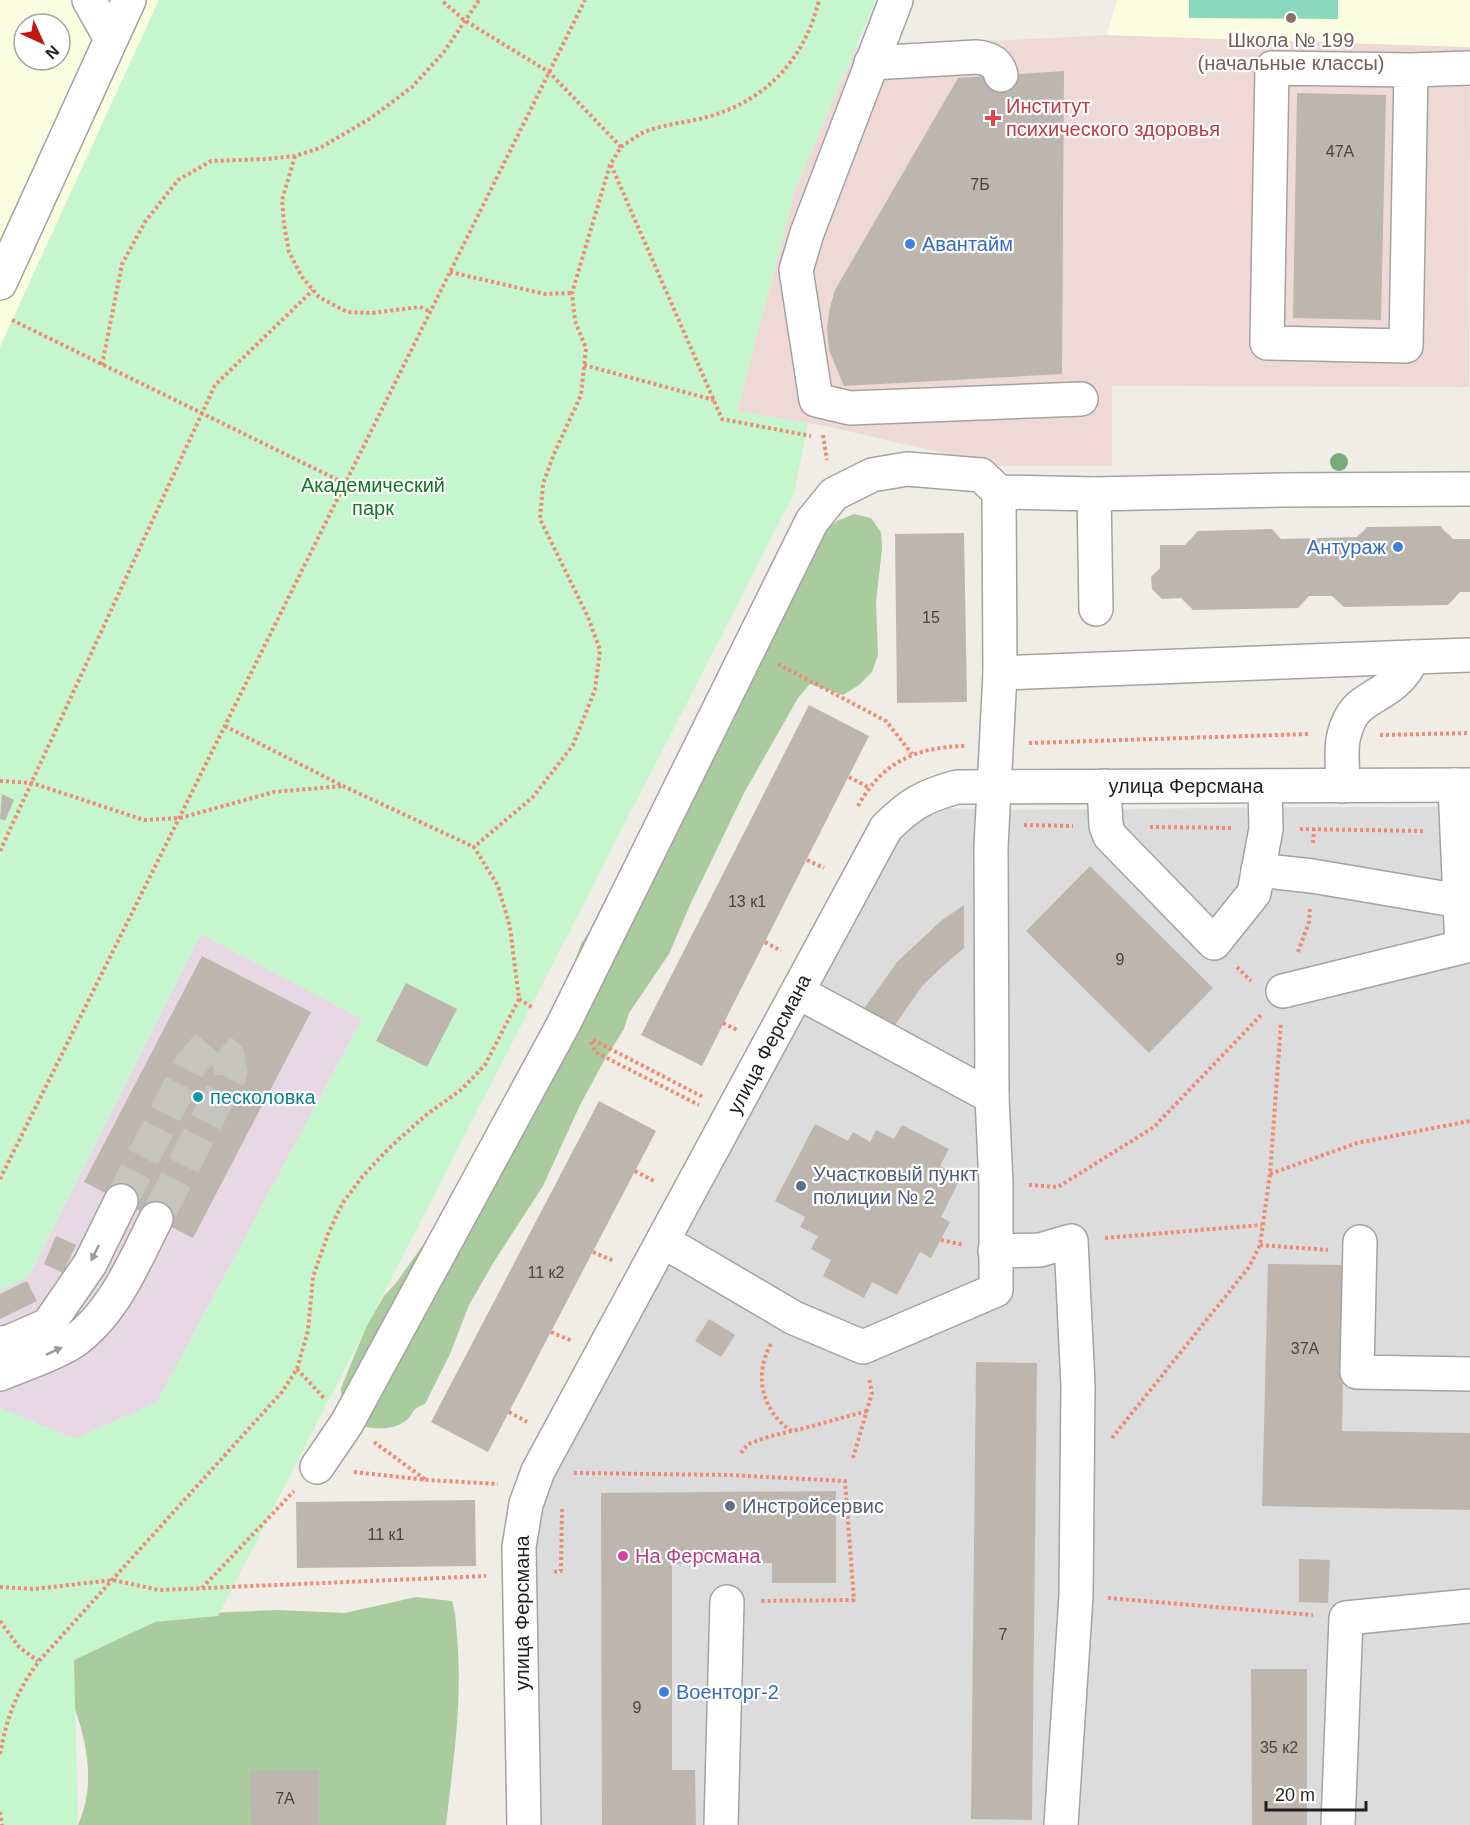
<svg xmlns="http://www.w3.org/2000/svg" width="1470" height="1825" font-family="Helvetica,sans-serif">
  <style>
    .residential { fill: #dddcdc }
    .commercial { fill: #efd9d7 }
    .industrial { fill: #e8d8e4 }
    .education { fill: #fbfde1; fill-rule: evenodd }
    .forest { fill: #a9cb9e }
    .park { fill: #c6f6cd }
    .pitch { fill: #8ad8be }
    .building { fill: #bcb6af }
    .lines { fill: none; stroke-linecap: round; stroke-linejoin: round }
    .minor-tunnel { stroke: #c5c4be; stroke-width: 33; stroke-dasharray: 33 16; stroke-linecap: butt }
    .minor-casing { stroke: #a3a3a3; stroke-width: 36 }
    .path { stroke: #f08a76; stroke-width: 4; stroke-dasharray: 3 3; stroke-linecap: butt }
    .minor { stroke: #fff; stroke-width: 33 }
    .tree { fill: #76ac7a }
    .oneway { fill: #9a9a9a }
    .education-dot { fill: #8d6e63; stroke: #fff; stroke-width: 2 }
    .health-dot { fill: #e0444e; stroke: #fff; stroke-width: 2 }
    .shop-dot { fill: #3f7fe0; stroke: #fff; stroke-width: 2 }
    .culture-dot { fill: #0f9aa8; stroke: #fff; stroke-width: 2 }
    .service-dot { fill: #5c6f8a; stroke: #fff; stroke-width: 2 }
    .hotel-dot { fill: #d1479c; stroke: #fff; stroke-width: 2 }
    .labels { text-anchor: middle; stroke-width: 4.5; stroke-linejoin: round; paint-order: stroke }
    .number-label { font-size: 16px; fill: #464543 }
    .education-label { font-size: 20px; fill: #785e54; stroke: #fff }
    .health-label { font-size: 20px; fill: #be3a42; stroke: #fff; text-anchor: start }
    .shop-label { font-size: 20px; fill: #366cbe; stroke: #fff; text-anchor: start }
    .park-label { font-size: 20px; fill: #137721; stroke: #fff }
    .street-label { font-size: 20px; fill: #1f1f1f; stroke: #fff }
    .culture-label { font-size: 20px; fill: #0d838f; stroke: #fff; text-anchor: start }
    .service-label { font-size: 20px; fill: #4e5e75; stroke: #fff; text-anchor: start }
    .hotel-label { font-size: 20px; fill: #b23c85; stroke: #fff; text-anchor: start }
  </style>
  <rect width="100%" height="100%" fill="#efede6"/>
  <polygon class="residential" points="1315,807 1470,807 1470,1825 540,1825 536,1552 539,1513 551,1473 900,838 921,820 949,808 993,810"/>
  <polygon class="commercial" points="1107,35 1470,47 1469,387 1112,386 1112,466 1000,466 821,425 737,412 796,187 856,48"/>
  <polygon class="industrial" points="201,934 362,1019 157,1402 75,1439 0,1408 0,1290 28,1278"/>
  <g class="education">
    <path d="M0 0H159L0 347ZM24 24H60V60H24Z"/>
    <polygon points="1117,0 1470,0 1470,47 1107,35"/>
  </g>
  <g class="forest">
    <path d="M854 514 871 518 881 532 882 549 876 602 878 655 872 672 859 685 843 695 810 684 798 698 744 793 690 905 669 954 629 1013 624 1029 605 1059 580 1105 543 1186 495 1260 469 1305 450 1354 425 1404C409 1409 415 1415 404 1422 390 1432 367 1428 352 1424L342 1406 341 1388 367 1325 384 1296 396 1283 435 1228 500 1118 528 1053 553 1007 575 961 581 944 590 930 606 898 824 531 837 521Z"/>
    <path d="M416 1597 452 1601C456 1614 456 1624 457 1637 463 1699 453 1763 446 1825H78C92 1793 90 1762 81 1728 78 1718 74 1707 72 1697 70 1684 70 1671 69 1659L152 1619 208 1613 276 1610 345 1613Z"/>
  </g>
  <polygon class="park" points="159,0 876,0 796,187 737,411 808,423 794,494 218,1616 155,1622 74,1660 78,1825 0,1825 0,1408 75,1439 157,1402 362,1019 201,934 28,1278 0,1290 0,347"/>
  <polygon class="pitch" points="1189,0 1338,0 1338,19 1189,18"/>
  <g class="building">
    <polygon points="1064,71 1062,374 844,386 829,350 827,327 830,307 835,290 958,78"/>
    <polygon points="1297,93 1386,95 1381,320 1293,318"/>
    <polygon points="1440,526 1453,539 1470,539 1470,592 1460,592 1448,605 1344,607 1332,596 1309,596 1298,608 1193,610 1181,598 1162,599 1152,589 1151,577 1160,568 1160,545 1185,545 1198,531 1272,529 1281,539 1357,537 1367,527"/>
    <polygon points="964,533 967,702 897,703 895,534"/>
    <polygon points="809,705 869,736 702,1066 641,1035"/>
    <polygon points="2,794 14,800 5,821 0,819"/>
    <polygon points="1090,866 1213,988 1149,1053 1026,931"/>
    <polygon points="964,905 964,948 943,966 923,985 890,1032 861,1013 897,962 942,920"/>
    <polygon points="202,956 311,1012 193,1238 84,1182"/>
    <polygon points="406,983 457,1009 427,1067 376,1041"/>
    <polygon points="599,1101 656,1131 488,1452 431,1422"/>
    <polygon points="815,1124 848,1141 853,1132 870,1142 876,1130 894,1139 902,1125 949,1149 940,1166 961,1177 941,1217 950,1222 931,1258 920,1252 897,1295 872,1282 864,1298 823,1276 831,1260 811,1249 818,1236 800,1227 805,1217 775,1201"/>
    <polygon points="56,1236 76,1245 63,1273 44,1264"/>
    <polygon points="1268,1264 1345,1265 1342,1431 1470,1433 1470,1510 1262,1506"/>
    <polygon points="27,1281 37,1301 0,1319 0,1294"/>
    <polygon points="709,1319 735,1335 721,1357 695,1341"/>
    <polygon points="976,1362 1037,1363 1032,1820 971,1819"/>
    <polygon points="836,1491 836,1583 772,1583 772,1563 672,1564 672,1770 695,1770 696,1825 602,1825 601,1493"/>
    <polygon points="475,1500 476,1566 297,1568 296,1502"/>
    <polygon points="1299,1559 1330,1560 1328,1603 1299,1602"/>
    <polygon points="1251,1669 1307,1669 1307,1825 1252,1825"/>
    <polygon points="319,1770 319,1825 251,1825 250,1771"/>
  </g>
  <g class="lines">
    <polyline class="minor-tunnel" points="121,1201 191,1064 210,1042 228,1056 231,1073 156,1219"/>
    <g class="minor-casing">
      <g id="minor">
        <polyline points="89,0 111,39"/>
        <polyline points="896,0 807,233 796,270 816,400 850,408 1081,399"/>
        <path d="M871 63 976 57C988 58 998 62 1001 75"/>
        <polyline points="1411,70 1406,346 1267,343 1272,68 1411,70 1470,68"/>
        <polyline points="0,283 129,0"/>
        <polyline points="999,492 1094,494"/>
        <polyline points="1096,609 1094,494 1281,490 1470,489"/>
        <polyline points="1000,673 1413,657"/>
        <polyline points="1104,786 1106,826 1110,836 1214,943 1254,893 1266,829 1265,786"/>
        <path d="M1343 786C1343 770 1340 750 1344 735 1353 700 1371 702 1394 683 1403 676 1408 668 1413 657L1470 655"/>
        <polyline points="1258,870 1312,876 1460,901"/>
        <polyline points="1283,991 1462,947 1455,785"/>
        <polyline points="798,992 992,1097"/>
        <polyline points="1360,1242 1357,1372 1470,1374"/>
        <polyline points="995,1251 1040,1250 1071,1241 1078,1385 1076,1596 1061,1825"/>
        <polyline points="0,1343 9,1342 48,1325 90,1264 121,1201"/>
        <path d="M0 1374C21 1365 54 1355 73 1342 114 1313 134 1262 156 1219"/>
        <polyline points="317,1467 347,1423 563,1025 812,521 834,494 872,475 907,469 981,475 999,492 1000,673 991,847 992,1097 996,1184 996,1290 863,1347 794,1318 663,1241"/>
        <path d="M524 1825 519 1547 526 1504 538 1471 886 828C910 804 924 796 957 787L1470 785"/>
        <polyline points="721,1825 727,1602"/>
        <polyline points="1338,1825 1346,1618 1470,1606"/>
      </g>
    </g>
    <g class="path">
      <path d="M621 147C627 143 634 138 640 134 661 124 686 123 707 117 766 101 805 59 819 0"/>
      <polyline points="295,156 282,200 284,224 289,252 302,277 319,297 347,312 372,313 420,307 431,312"/>
      <polyline points="611,165 722,419 811,436"/>
      <polyline points="450,272 545,294 572,293"/>
      <polyline points="12,320 344,483"/>
      <polyline points="102,365 122,264 145,222 178,180 211,161 267,159 295,156 320,148 371,118 412,87 444,52 479,0"/>
      <polyline points="584,365 714,400"/>
      <polyline points="823,435 827,460"/>
      <polyline points="778,664 886,721 912,754"/>
      <polyline points="225,726 343,786 474,847"/>
      <polyline points="1380,735 1470,733"/>
      <polyline points="1029,743 1309,734"/>
      <polyline points="849,777 868,787"/>
      <polyline points="0,781 32,783 144,820 180,818 274,792 343,786"/>
      <path d="M858 806C882 762 916 747 965 746"/>
      <polyline points="1024,825 1073,826"/>
      <polyline points="1150,827 1232,828"/>
      <polyline points="1300,829 1424,831"/>
      <polyline points="1313,843 1314,829"/>
      <polyline points="0,851 215,385 313,290"/>
      <polyline points="807,860 824,868"/>
      <polyline points="765,942 781,951"/>
      <polyline points="1298,952 1309,922 1310,908"/>
      <polyline points="1237,967 1251,981"/>
      <polyline points="519,999 533,1008"/>
      <polyline points="723,1023 739,1031"/>
      <polyline points="593,1040 703,1097"/>
      <polyline points="591,1042 595,1052 699,1105"/>
      <polyline points="635,1171 656,1182"/>
      <polyline points="1270,1174 1357,1143 1470,1121"/>
      <polyline points="0,1179 585,0"/>
      <polyline points="1029,1185 1058,1187 1154,1127 1262,1014"/>
      <polyline points="1105,1238 1262,1225"/>
      <polyline points="941,1240 964,1245"/>
      <polyline points="1260,1245 1328,1250"/>
      <polyline points="593,1252 614,1261"/>
      <polyline points="551,1332 572,1341"/>
      <path d="M771 1344C753 1376 762 1412 793 1432"/>
      <polyline points="297,1369 324,1398"/>
      <polyline points="509,1412 527,1422"/>
      <polyline points="1112,1438 1249,1267 1260,1245 1270,1174 1281,1023"/>
      <polyline points="374,1442 426,1480"/>
      <polyline points="741,1453 748,1444 771,1436 805,1428 867,1411"/>
      <polyline points="853,1458 872,1393 869,1378"/>
      <polyline points="354,1472 427,1480 498,1484"/>
      <polyline points="574,1473 728,1475 845,1481 854,1600 761,1601"/>
      <polyline points="554,1572 561,1571 562,1509"/>
      <polyline points="0,1587 34,1589 113,1580 159,1590 486,1576"/>
      <polyline points="202,1588 294,1491"/>
      <polyline points="1108,1598 1313,1615"/>
      <polyline points="0,1621 19,1647 38,1661"/>
      <path d="M0 1754C7 1717 16 1692 39 1661L282 1392 297 1369 308 1331 313 1277 328 1234 342 1204 362 1177 389 1148 426 1115 462 1089 485 1065 519 999 510 927 498 886 474 847 533 797 573 745 595 690 600 650 588 617 540 519 543 484 554 454 581 395 586 348 575 321 572 293 610 165 621 147 549 72 464 20 441 0"/>
      <polyline points="0,1812 2,1825"/>
    </g>
    <use href="#minor" class="minor"/>
  </g>
  <circle class="tree" cx="1339" cy="462" r="9"/>
  <defs><path id="oneway-solid" d="M-6-.8H1V-3.2L6.5 0L1 3.2V.8H-6Z" transform="scale(1.5)"/></defs>
  <g class="oneway">
    <use href="#oneway-solid" transform="translate(95 1253) rotate(116)"/>
    <use href="#oneway-solid" transform="translate(54 1351) rotate(-25)"/>
  </g>
  <circle class="education-dot" cx="1291" cy="18" r="6"/>
  <path class="health-dot" d="M990 109h6v6h6v6h-6v6h-6v-6h-6v-6h6z"/>
  <g class="shop-dot">
    <circle cx="910" cy="244" r="6"/>
    <circle cx="1398" cy="547" r="6"/>
    <circle cx="664" cy="1692" r="6"/>
  </g>
  <circle class="culture-dot" cx="198" cy="1097" r="6"/>
  <g class="service-dot">
    <circle cx="801" cy="1186" r="6"/>
    <circle cx="730" cy="1506" r="6"/>
  </g>
  <circle class="hotel-dot" cx="623" cy="1556" r="6"/>
  <g class="labels">
    <g class="number-label">
      <text x="1340" y="157">47А</text>
      <text x="980" y="190">7Б</text>
      <text x="931" y="623">15</text>
      <text x="747" y="907">13 к1</text>
      <text x="1120" y="965">9</text>
      <text x="546" y="1278">11 к2</text>
      <text x="1305" y="1354">37А</text>
      <text x="386" y="1540">11 к1</text>
      <text x="1003" y="1640">7</text>
      <text x="637" y="1713">9</text>
      <text x="1279" y="1753">35 к2</text>
      <text x="285" y="1804">7А</text>
    </g>
    <g class="education-label">
      <text x="1291" y="47">Школа № 199<tspan x="1291" dy="23">(начальные классы)</tspan></text>
    </g>
    <g class="health-label">
      <text x="1006" y="113">Институт<tspan x="1006" dy="23">психического здоровья</tspan></text>
    </g>
    <g class="shop-label">
      <text x="922" y="251">Авантайм</text>
      <text x="1386" y="554" text-anchor="end">Антураж</text>
      <text x="676" y="1699">Военторг-2</text>
    </g>
    <g class="park-label">
      <text x="373" y="492">Академический<tspan x="373" dy="23">парк</tspan></text>
    </g>
    <g class="street-label">
      <text x="1186" y="793">улица Ферсмана</text>
      <text transform="translate(769 1044) rotate(-62)" y="7">улица Ферсмана</text>
      <text transform="translate(522 1613) rotate(-90)" y="7">улица Ферсмана</text>
    </g>
    <g class="culture-label">
      <text x="210" y="1104">песколовка</text>
    </g>
    <g class="service-label">
      <text x="813" y="1181">Участковый пункт<tspan x="813" dy="23">полиции № 2</tspan></text>
      <text x="742" y="1513">Инстройсервис</text>
    </g>
    <g class="hotel-label">
      <text x="635" y="1563">На Ферсмана</text>
    </g>
  </g>
  <g transform="translate(42 42) rotate(135)"><circle r="28" fill="#ffffff" stroke="#a5a5a5" stroke-width="1.5"/>
  <path d="M0-4.5L10 22L0 15L-10 22Z" fill="#c0180e"/>
  <text y="-9" font-size="16" font-weight="bold" text-anchor="middle" fill="#1f1f1f">N</text>
  </g>
  <path d="M1266 1801v9h100v-9" fill="none" stroke="#1f1f1f" stroke-width="3"/>
  <text x="1275" y="1801" font-size="18" fill="#1f1f1f" stroke="#ffffff" stroke-width="4.5" paint-order="stroke">20 m</text>
</svg>
